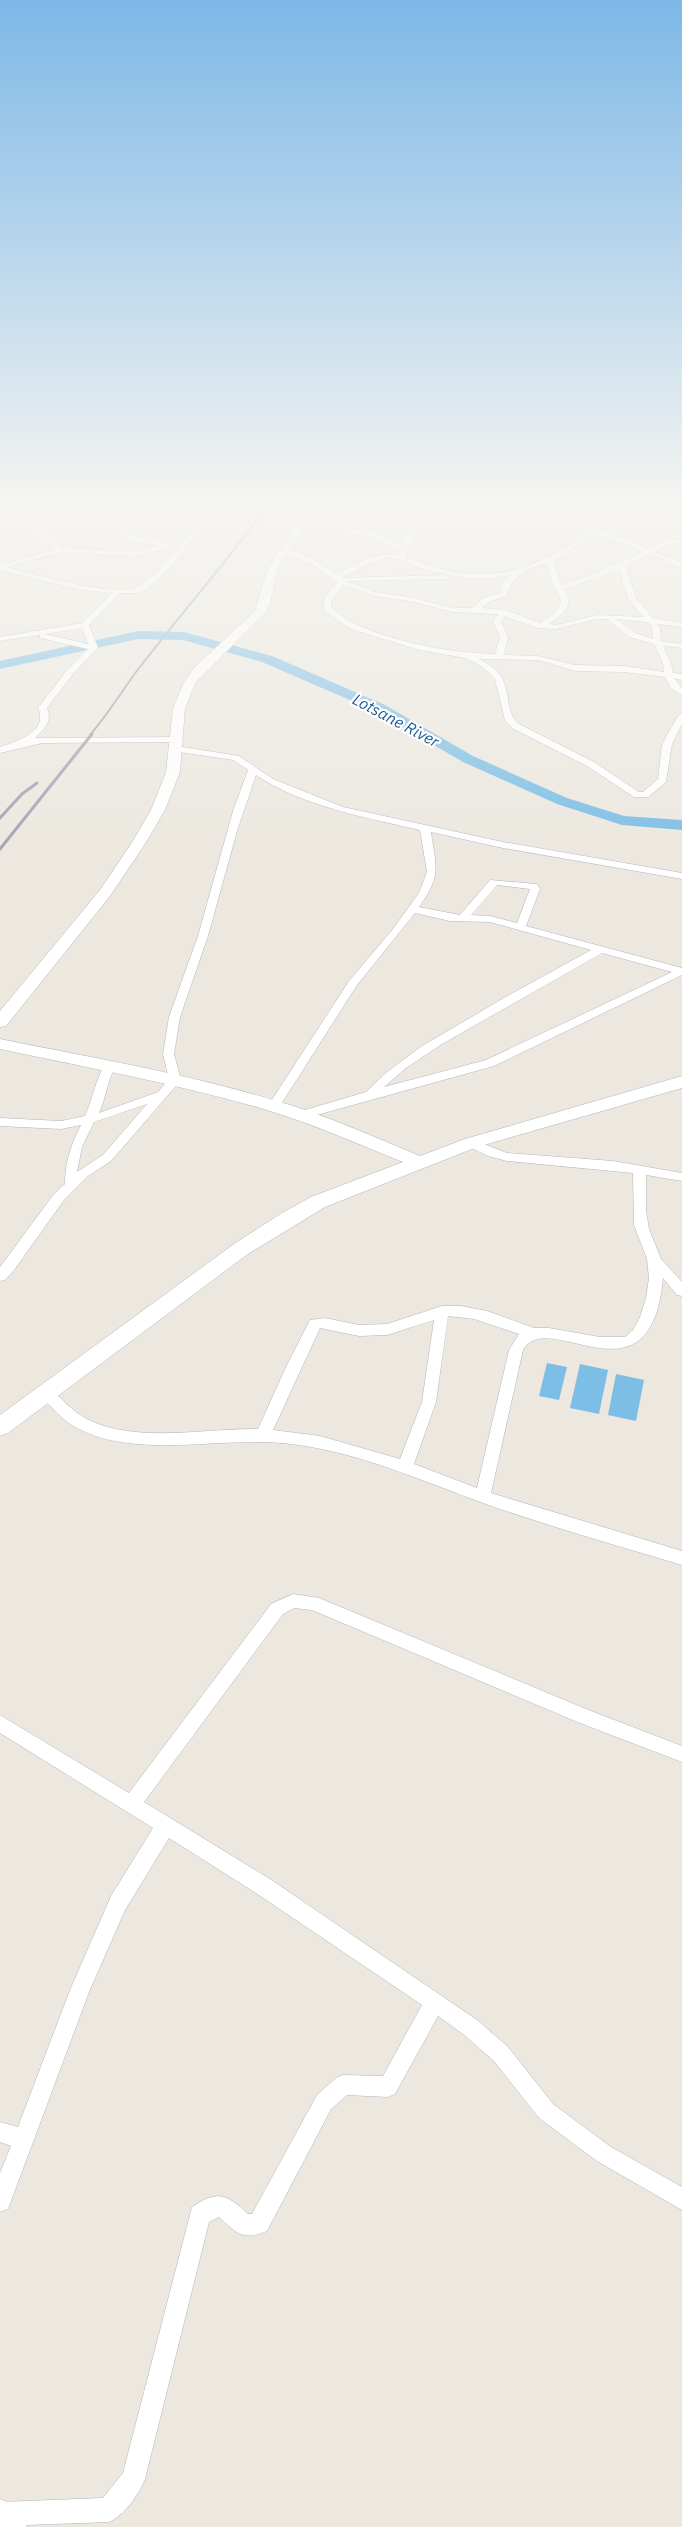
<svg xmlns="http://www.w3.org/2000/svg" width="682" height="2527" font-family="'IBM Plex Sans',sans-serif">
  <style>
    .water { fill: #7cbee5 }
    .lines { fill: none; stroke-linecap: round; stroke-linejoin: round }
    .river { fill: #7cbee5; fill-rule: evenodd }
    .street-casing { stroke: #b3b4be; stroke-width: 1 }
    .secondary-casing { stroke: #b3b4be; stroke-width: 1 }
    .street { fill: #fff; fill-rule: evenodd }
    .secondary { fill: #fff; fill-rule: evenodd }
    .rail-far1 { stroke: #a3a3b4; stroke-width: 2 }
    .rail { stroke: #a3a3b4; stroke-width: 3 }
    .labels { text-anchor: middle; stroke-width: 4.5; stroke-linejoin: round; paint-order: stroke }
    .far-water-label { font-size: 16px; font-style: italic; fill: #195c93; stroke: #fff }
  </style>
  <rect width="100%" height="100%" fill="#ece8e0"/>
  <g class="water">
    <polygon points="547,1363 567,1367 559,1400 539,1396"/>
    <polygon points="580,1364 608,1370 599,1414 570,1408"/>
    <polygon points="616,1374 644,1380 636,1421 608,1415"/>
  </g>
  <g class="lines">
    <polygon class="river" points="138,631 184,632 272,656 385,705 473,756 567,798 624,816 682,820 682,830 622,825 557,804 463,762 375,711 262,662 183,640 138,639 0,669 0,661"/>
    <g class="street-casing">
      <g id="street">
        <path d="M1 503H8L63 548 136 552 157 546 115 535 155 503H162L146 520 125 534 170 543V547L136 556 61 552 7 567C32 574 113 597 135 588 160 578 194 526 212 503H219C203 526 167 578 143 591 135 594 128 594 120 593L89 625 98 648 73 674 47 708C53 722 44 729 35 738L177 737 180 738V742L42 743 0 753V747C17 742 49 731 38 708L67 670 88 649 40 638V635L0 641V637L82 623 112 593 81 590 0 570V565L56 549ZM82 628 88 644 45 634Z"/>
        <path d="M391 503H403L349 528 379 534 403 545C407 530 417 518 418 503H425V514L414 533 406 557C429 565 449 573 474 574 531 577 585 539 626 503H634L598 532 612 533 648 549 664 541 682 538V542L669 545 655 552 682 563V568L649 554 626 565 636 598 653 618 682 623V627L657 624 660 627 661 641 682 644V648L663 646 671 663 673 673 682 674V680L674 678 682 688V696L670 687 665 677 624 672 575 671 538 660 479 659C520 678 499 707 519 724L594 762 639 792H643L658 779 662 744 678 716 682 713V724L672 744 666 782 648 797H634L587 766 512 728 505 720 495 679 483 667 466 658 419 650 351 629 324 611V599L337 582 313 565 280 551C292 544 325 567 336 574 357 565 375 550 400 555L401 550 374 538 301 520 305 518 341 526ZM593 535 608 537 642 552 596 573 561 585 553 561ZM385 558C399 558 409 564 421 568 450 578 481 581 511 575L502 584 500 593 483 598 472 608H453L410 597 376 592 346 581 449 579 450 577 446 575 341 578 368 564ZM546 563 551 580 561 600C559 612 549 617 540 623L506 610 482 608 489 602 506 596C515 574 524 570 546 563ZM619 569 628 598 643 617 597 615 556 625 549 624C563 615 575 605 564 589ZM343 585 375 596 410 601 453 612 498 614 493 621 500 637 495 654C449 653 401 643 359 626 349 622 340 614 331 608L332 599ZM504 616 538 628 556 629 597 619H607L629 637 654 644 663 663 664 672 624 666 575 665 538 656 504 655 508 637 501 621ZM616 619 648 622 652 627 653 639 635 633Z"/>
        <path d="M176 746 239 756 273 779 343 807 503 842 682 873V879L503 848 431 832C436 868 442 875 419 907L460 915 490 880 537 884 540 889 526 926 682 968V975L494 1066 302 1119 298 1118 296 1115 298 1112 366 1092 387 1072 422 1046 511 994 591 950 490 922 450 921 415 913 357 985 278 1109H270L268 1106 349 981 393 929 419 893 427 872 420 830C368 818 301 806 256 775L237 831 208 936 180 1017 174 1054 181 1080 111 1161 88 1176 64 1200 14 1270 5 1280 0 1281V1267L54 1194 65 1184C65 1162 71 1145 81 1125L61 1129 0 1126V1118L61 1121 85 1116C93 1099 95 1081 105 1064L109 1063 115 1067C107 1082 106 1098 99 1113L158 1092 169 1079 163 1054 169 1017 198 936 233 811 248 770 233 760 173 751V747ZM497 885 530 889 517 923 490 916 471 915ZM602 953 672 972 486 1060 384 1087 406 1068 442 1044ZM147 1104 103 1155 77 1172 82 1147 94 1122Z"/>
        <path d="M471 1139 507 1153 613 1161 682 1173V1181L646 1175V1211L649 1229 661 1259 682 1282V1296L677 1295 663 1278C651 1413 547 1305 523 1350L491 1493 682 1551V1565C616 1545 551 1527 486 1504 422 1481 359 1452 291 1444 223 1435 137 1461 75 1427 62 1420 52 1407 41 1397L39 1393 41 1389 46 1387 51 1389C62 1399 73 1412 87 1419 135 1444 206 1428 258 1429L287 1365 310 1320 325 1318 359 1325 387 1324 442 1306H461L487 1311 534 1328H549L600 1337H625L633 1330 640 1317 646 1298 649 1278 647 1259 634 1225 633 1173 507 1161 488 1156 467 1146 465 1143 467 1140ZM448 1316 474 1319 519 1334 509 1350 477 1488 414 1464 436 1402ZM434 1320 422 1402 400 1459 320 1436 273 1430 320 1328 359 1336 387 1335Z"/>
        <path d="M293 1594 319 1598 591 1711 682 1746V1762L580 1723 312 1610 294 1608 283 1614 144 1802 270 1879 477 2020 508 2047 553 2104 611 2147 682 2187V2210L597 2161 539 2118 494 2061 463 2034 438 2016 395 2094 388 2097 347 2095 331 2109 267 2231C242 2241 238 2234 219 2217L209 2222 145 2479C139 2494 124 2516 109 2522L0 2526V2502L103 2498 123 2473 192 2207C219 2189 227 2195 248 2214H252L317 2095 336 2078 343 2075 383 2076 422 2005 256 1893 169 1838 125 1910 89 1992 11 2201 8 2209 0 2212V2173L11 2146 0 2142V2122L18 2127 70 1990 111 1896 153 1828 0 1733V1715L129 1793 271 1604Z"/>
      </g>
    </g>
    <g class="secondary-casing">
      <g id="secondary">
        <polygon points="310,503 320,503 278,568 270,603 265,613 196,682 185,708 180,772 165,810 145,844 110,896 6,1026 0,1027 0,1011 100,890 131,844 151,810 166,772 173,708 184,682 195,667 255,611 268,568"/>
        <path d="M0 1039C93 1058 189 1074 280 1102 328 1116 374 1137 420 1156L465 1139 682 1076V1088L477 1147 325 1207 248 1254 8 1433 0 1436V1415L234 1244 282 1213 311 1197 403 1162C358 1144 313 1124 267 1110 179 1084 89 1068 0 1049Z"/>
        <path d="M0 2499C15 2505 20 2512 27 2527H0Z"/>
      </g>
    </g>
    <use href="#street" class="street"/>
    <use href="#secondary" class="secondary"/>
    <path class="rail-far1" d="M90 735C107 715 121 693 136 672 180 615 227 561 270 503"/>
    <g class="rail">
      <polyline points="0,818 22,794 37,783"/>
      <polyline points="0,849 92,734"/>
    </g>
  </g>
  <linearGradient id="sky" x2="0" y2="1"><stop stop-color="#7db8e7"/><stop offset="0.59" stop-color="#f6f5f1"/><stop offset="1" stop-color="#f6f5f1" stop-opacity="0"/></linearGradient>
  <rect width="682" height="857" fill="url(#sky)"/>
  <g class="labels">
    <g class="far-water-label">
      <text transform="translate(396 720) rotate(28)" y="6">Lotsane River</text>
    </g>
  </g>
</svg>
